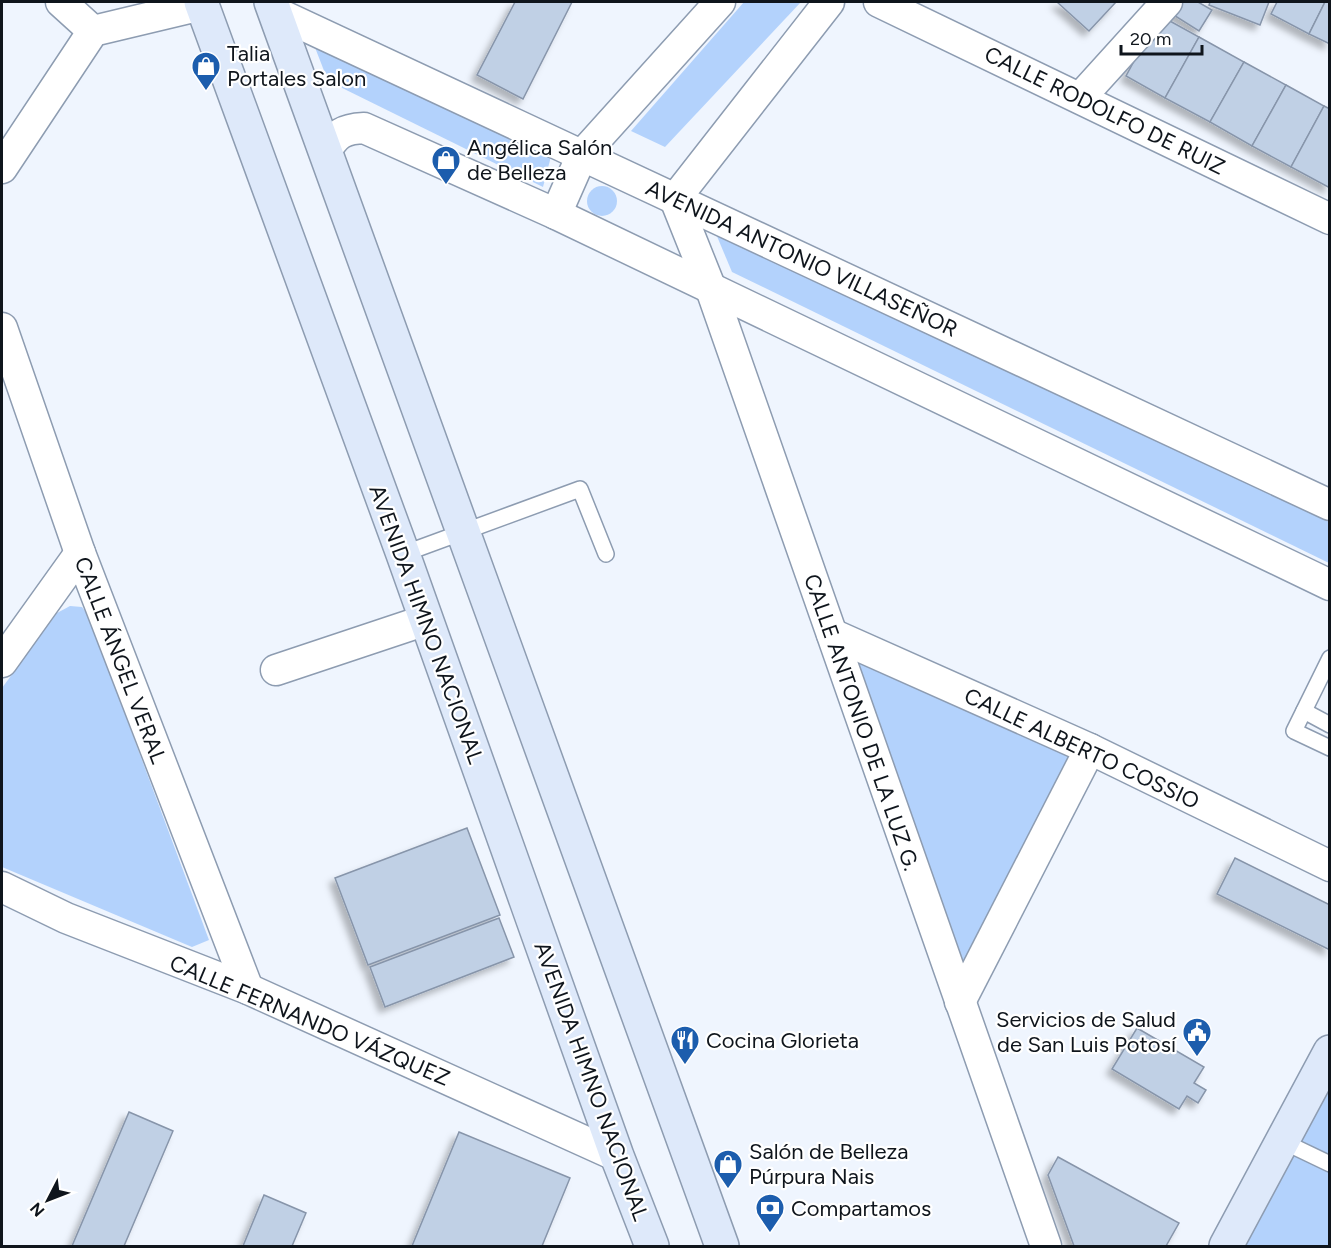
<svg xmlns="http://www.w3.org/2000/svg" width="1331" height="1248" font-family="Figtree,sans-serif">
  <style>
    .green { fill: #b3d2fc }
    .building { fill: #c0d0e5; stroke: #8795aa; stroke-width: 1.5; filter: url(#shadow) }
    .lines { fill: none; stroke-linecap: round; stroke-linejoin: round }
    .lane-casing { stroke: #8d9cb1; stroke-width: 18 }
    .street-casing { stroke: #8d9cb1; stroke-width: 33 }
    .secondary-casing { stroke: #8d9cb1; stroke-width: 36 }
    .lane { stroke: #fff; stroke-width: 15 }
    .street { stroke: #fff; stroke-width: 30 }
    .secondary { stroke: #dee9fa; stroke-width: 33 }
    .labels { text-anchor: middle; stroke-width: 4.5; stroke-linejoin: round; paint-order: stroke }
    .poi-label { font-size: 22px; fill: #0f151c; stroke: #fff; text-anchor: start }
    .street-label { font-size: 22px; fill: #0f151c; stroke: #fff }
  </style>
  <defs>
    <filter id="shadow"><feDropShadow dx="-5.5" dy="5.5" stdDeviation="3" flood-color="#0004"/></filter>
  </defs>
  <rect width="100%" height="100%" fill="#eff5fe"/>
  <g class="green">
    <polygon points="744,2 801,2 665,147 631,131"/>
    <polygon points="309,32 554,145 543,187 328,81"/>
    <circle cx="602" cy="201" r="15"/>
    <polygon points="711,222 1329,522 1329,563 732,272"/>
    <polygon points="70,606 82,607 88,615 209,940 192,947 2,867 2,688 57,613"/>
    <polygon points="832,634 1090,749 960,1002"/>
    <polygon points="1329,1056 1329,1246 1227,1246"/>
  </g>
  <g class="building">
    <polygon points="515,2 572,2 523,99 477,75"/>
    <polygon points="1057,2 1116,2 1089,31"/>
    <polygon points="1179,2 1198,2 1212,10 1199,31 1172,14"/>
    <polygon points="1210,2 1269,2 1260,25 1209,5"/>
    <polygon points="1277,2 1325,2 1309,34 1271,14"/>
    <polygon points="1325,2 1330,2 1330,44 1309,34"/>
    <polygon points="1159,15 1199,37 1165,98 1126,76"/>
    <polygon points="1199,37 1244,62 1210,122 1165,98"/>
    <polygon points="1244,62 1286,85 1252,146 1210,122"/>
    <polygon points="1286,85 1324,106 1291,167 1252,146"/>
    <polygon points="1324,106 1330,109 1330,188 1291,167"/>
    <polygon points="467,828 500,915 368,965 335,878"/>
    <polygon points="1235,858 1330,905 1330,950 1217,894"/>
    <polygon points="499,918 514,957 385,1007 370,967"/>
    <polygon points="1137,1028 1204,1067 1194,1083 1206,1090 1198,1103 1187,1096 1179,1109 1112,1069"/>
    <polygon points="129,1112 173,1131 124,1246 72,1246"/>
    <polygon points="459,1132 570,1178 542,1246 412,1246"/>
    <polygon points="1058,1157 1179,1223 1166,1246 1074,1246 1048,1175"/>
    <polygon points="264,1195 306,1213 292,1246 243,1246"/>
  </g>
  <g class="lines">
    <g class="lane-casing">
      <g id="lane">
        <polyline points="403,554 580,489 606,554"/>
        <polyline points="1330,658 1294,731 1330,748"/>
        <polyline points="1304,711 1330,725"/>
        <polyline points="1282,1141 1330,1164"/>
      </g>
    </g>
    <g class="street-casing">
      <g id="street">
        <polyline points="61,2 93,31"/>
        <polyline points="829,2 675,199 711,289 1046,1246"/>
        <polyline points="879,2 1330,219"/>
        <polyline points="275,12 1330,505"/>
        <polyline points="1080,98 1167,2"/>
        <path d="M326 151C336 134 343 129 364 128L556 214 1330 585"/>
        <polyline points="2,168 93,31 202,5"/>
        <polyline points="556,214 582,155 720,2"/>
        <polyline points="2,328 80,553 248,989"/>
        <polyline points="832,634 1090,749 1330,866"/>
        <polyline points="2,662 80,553"/>
        <polyline points="276,670 426,620"/>
        <polyline points="2,887 66,918 248,989 617,1156"/>
        <polyline points="960,1002 1090,749"/>
      </g>
    </g>
    <g class="secondary-casing">
      <g id="secondary">
        <polyline points="201,2 403,554 617,1156 652,1246"/>
        <polyline points="271,2 722,1246"/>
        <polyline points="1226,1246 1330,1052"/>
      </g>
    </g>
    <use href="#lane" class="lane"/>
    <use href="#street" class="street"/>
    <use href="#secondary" class="secondary"/>
  </g>
  <defs>
    <g id="shop-pin" transform="scale(1.5)"><path d="M0 17L-7.5 6A9.5 9.5 0 1 1 7.5 6Z" fill="#1c5dad" stroke="#fff"/><path d="M-5-2.5h2.3a2.7 3.5 0 0 1 5.4 0H5L5.5 6h-11ZM-1.5-2.5h3a1.5 2.3 0 0 0-3 0Z" fill="#fff"/></g>
    <g id="civic-pin" transform="scale(1.5)"><path d="M0 17L-7.5 6A9.5 9.5 0 1 1 7.5 6Z" fill="#1c5dad" stroke="#fff"/><path d="M-.6-6.5H3V-4.5H.6V-3L4-1V1h2V6H-6V1h2V-1L-.6-3ZM-1.2 2.5V6h2.4V2.5Z" fill="#fff"/></g>
    <g id="restaurant-pin" transform="scale(1.5)"><path d="M0 17L-7.5 6A9.5 9.5 0 1 1 7.5 6Z" fill="#1c5dad" stroke="#fff"/><path d="M-5-6h1v4h1v-4h1v4h1v-4h1v5L-1.5 .5V6h-2V.5L-5-1ZM5-6V6H3V1.5H1.5Q1.5-4 5-6Z" fill="#fff"/></g>
    <g id="bank-pin" transform="scale(1.5)"><path d="M0 17L-7.5 6A9.5 9.5 0 1 1 7.5 6Z" fill="#1c5dad" stroke="#fff"/><path d="M-6-4H6V4H-6ZM0-2.3a2.3 2.3 0 1 0 0 4.6a2.3 2.3 0 1 0 0-4.6Z" fill="#fff"/></g>
  </defs>
  <g fill-rule="evenodd">
    <use href="#shop-pin" x="206" y="66"/>
    <use href="#shop-pin" x="446" y="160"/>
    <use href="#civic-pin" x="1197" y="1032"/>
    <use href="#restaurant-pin" x="685" y="1040"/>
    <use href="#shop-pin" x="728" y="1164"/>
    <use href="#bank-pin" x="770" y="1208"/>
  </g>
  <g class="labels">
    <g class="poi-label">
      <text x="227" y="61">Talia<tspan x="227" dy="25">Portales Salon</tspan></text>
      <text x="467" y="155">Angélica Salón<tspan x="467" dy="25">de Belleza</tspan></text>
      <text x="1176" y="1027" text-anchor="end">Servicios de Salud<tspan x="1176" dy="25">de San Luis Potosí</tspan></text>
      <text x="706" y="1048">Cocina Glorieta</text>
      <text x="749" y="1159">Salón de Belleza<tspan x="749" dy="25">Púrpura Nais</tspan></text>
      <text x="791" y="1216">Compartamos</text>
    </g>
    <g class="street-label">
      <text transform="translate(1105 110) rotate(26)" y="8">CALLE RODOLFO DE RUIZ</text>
      <text transform="translate(802 258) rotate(25)" y="8">AVENIDA ANTONIO VILLASEÑOR</text>
      <text transform="translate(427 624) rotate(70)" y="8">AVENIDA HIMNO NACIONAL</text>
      <text transform="translate(121 660) rotate(69)" y="8">CALLE ÁNGEL VERAL</text>
      <text transform="translate(862 722) rotate(71)" y="8">CALLE ANTONIO DE LA LUZ G.</text>
      <text transform="translate(1082 748) rotate(25)" y="8">CALLE ALBERTO COSSIO</text>
      <text transform="translate(310 1020) rotate(23)" y="8">CALLE FERNANDO VÁZQUEZ</text>
      <text transform="translate(592 1081) rotate(70)" y="8">AVENIDA HIMNO NACIONAL</text>
    </g>
  </g>
  <rect width="1331" height="1248" fill="none" stroke="#0f151c" stroke-width="6"/>
  <g transform="translate(48 1200) rotate(228)" stroke="#ffffff" stroke-width="4.5" paint-order="stroke">
  <path d="M0-4.5L10 22L0 15L-10 22Z" fill="#0f151c"/>
  <text y="-9" font-size="16" font-weight="bold" text-anchor="middle" fill="#0f151c">N</text>
  </g>
  <path d="M1121 45v9h81v-9" fill="none" stroke="#0f151c" stroke-width="3"/>
  <text x="1130" y="45" font-size="18" fill="#0f151c" stroke="#ffffff" stroke-width="4.5" paint-order="stroke">20 m</text>
</svg>
